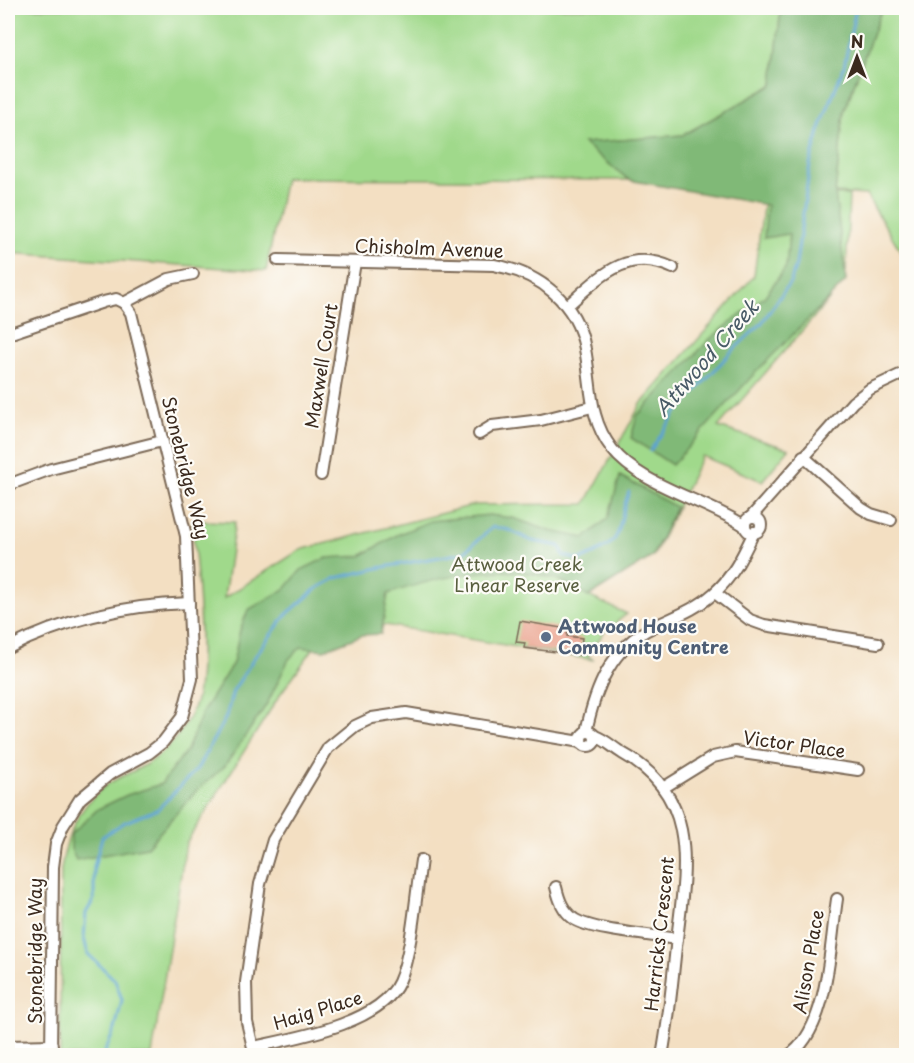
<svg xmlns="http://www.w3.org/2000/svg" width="914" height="1063" font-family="'Playpen Sans',sans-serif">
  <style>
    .green { fill: #a0d98b; stroke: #6e8254; stroke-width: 1.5 }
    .forest { fill: #80b977; stroke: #5e724a; stroke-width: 1.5 }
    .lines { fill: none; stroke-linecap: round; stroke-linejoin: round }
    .stream { stroke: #5ba3d2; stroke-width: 3 }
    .building { fill: #e89680 }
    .street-casing { stroke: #7b6957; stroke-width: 14 }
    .street { stroke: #fff; stroke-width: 10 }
    .service-dot { fill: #5c6f8a; stroke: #fdfcf7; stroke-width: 2 }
    .labels { text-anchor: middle; stroke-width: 4.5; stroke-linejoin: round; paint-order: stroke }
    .street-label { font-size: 18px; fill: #3b2a1e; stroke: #fdfcf7 }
    .park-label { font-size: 18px; fill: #595f3f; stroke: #fdfcf7 }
    .service-label { font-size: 18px; font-weight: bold; fill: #4e5e75; stroke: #fdfcf7; text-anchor: start }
    .water-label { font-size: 20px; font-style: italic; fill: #485a66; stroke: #fdfcf7 }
  </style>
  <rect width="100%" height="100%" fill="#fdfcf7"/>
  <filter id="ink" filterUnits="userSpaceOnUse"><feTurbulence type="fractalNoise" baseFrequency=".0167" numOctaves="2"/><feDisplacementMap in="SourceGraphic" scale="12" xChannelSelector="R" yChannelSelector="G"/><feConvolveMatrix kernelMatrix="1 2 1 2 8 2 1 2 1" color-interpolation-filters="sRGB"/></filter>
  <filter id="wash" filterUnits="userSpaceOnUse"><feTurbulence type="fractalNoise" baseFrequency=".008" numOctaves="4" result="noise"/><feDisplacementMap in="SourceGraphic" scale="24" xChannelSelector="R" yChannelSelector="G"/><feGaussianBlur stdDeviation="1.35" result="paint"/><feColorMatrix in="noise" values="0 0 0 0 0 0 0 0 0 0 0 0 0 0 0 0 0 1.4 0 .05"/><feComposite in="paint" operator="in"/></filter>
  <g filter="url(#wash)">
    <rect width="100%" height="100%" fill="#f3dfc2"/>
    <g class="green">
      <polygon points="8,8 781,8 773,85 683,135 584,143 629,180 285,178 266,271 8,253"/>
      <polygon points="882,8 906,8 905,258 866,195 835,193 844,112"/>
      <path d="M765 193 849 195 846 273 828 301 718 427 789 449 762 481 702 456 654 555 586 595 627 614 604 632 588 656 594 660 355 620 321 638 281 693 186 843 152 1055 60 1056 61 870C66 836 77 809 104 787 116 777 132 773 145 765 167 752 185 730 194 706 207 674 196 561 192 523L203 521 235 522 224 598 300 550 474 505 585 504 641 404 754 276Z"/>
    </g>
    <g class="forest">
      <polygon points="781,8 882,8 844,112 835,193 846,281 754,374 672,465 631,438 637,416 711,338 765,296 786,267 789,234 764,238 767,205 629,180 583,143 683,135 773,85"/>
      <path d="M620 476 676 507 652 557 588 597C578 591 567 582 556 579 500 562 441 576 388 594L381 634 362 635 324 650 301 647 289 659 267 704 225 766 197 790 147 847 76 860 71 849V834L98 809 127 795 161 784 187 750 203 711 233 663 240 630 248 610 285 589 301 570 326 558 361 556 397 535 430 521 489 515 513 518 550 531 585 538 608 518Z"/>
    </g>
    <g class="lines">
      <g class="stream">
        <polyline points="650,451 676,413 731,352 761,324 791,281 796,264 810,164 819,131 844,66 856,8"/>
        <path d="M103 1056 115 1029 122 1000 115 980 88 954 84 938 86 913 94 899V867L102 837 123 823 158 809 197 769 226 717 233 691 258 652 286 615 316 589 336 578 378 568 463 553 493 527 509 530 532 541 560 546 564 556 580 560C630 539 613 535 629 492"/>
      </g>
    </g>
    <g id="blocks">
      <polygon class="building" points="520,621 568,629 567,636 582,638 580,655 524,648 525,643 516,642"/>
    </g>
  </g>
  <g filter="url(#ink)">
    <use href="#blocks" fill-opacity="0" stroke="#7b6957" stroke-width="1.5"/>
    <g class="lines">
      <g class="street-casing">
        <g id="street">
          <path d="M278 260 494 265C539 273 577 302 585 349 592 385 588 418 612 449 641 486 706 500 745 526"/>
          <path d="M567 306C600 277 627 246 673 268"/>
          <polyline points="8,334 103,302 116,299 124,303 169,279 193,274"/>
          <polyline points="479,434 492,426 541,420 592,407"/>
          <polyline points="803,456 861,508 871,514 891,520"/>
          <polyline points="321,475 355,262"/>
          <polyline points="8,485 51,469 162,441"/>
          <polyline points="751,517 853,402 870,389 906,372"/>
          <circle cx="753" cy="525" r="8"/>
          <polyline points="715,593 750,620 764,625 878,643"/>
          <path d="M8 648C65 619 125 605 189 603"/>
          <circle cx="588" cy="739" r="7"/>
          <path d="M586 732C595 689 611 647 653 627 674 617 695 610 713 594 733 577 743 555 754 532"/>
          <path d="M595 736C606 740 612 747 622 753 702 797 685 871 676 947 672 983 669 1020 662 1056"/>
          <polyline points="663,788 713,757 735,752 858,770"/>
          <path d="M556 887C559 900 563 911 574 919 592 931 654 935 677 939"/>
          <polyline points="8,1046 52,1045"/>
          <path d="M253 1047C295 1038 380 1024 399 982 412 953 416 893 421 860"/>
          <polyline points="51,1056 53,867 56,844 63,826 80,799 110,774 149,753 163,742 182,717 192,679 186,536 131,313 124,303"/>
          <polyline points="255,1056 247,1022 246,982 260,884 273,840 328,748 355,726 372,718 406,713 581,742"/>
          <path d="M788 1056C829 1030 830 944 837 899"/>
        </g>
      </g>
      <use href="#street" class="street"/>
    </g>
  </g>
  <circle class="service-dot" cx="546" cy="637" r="6"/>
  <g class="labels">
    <g class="street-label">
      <text transform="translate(429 249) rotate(2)" y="6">Chisholm Avenue</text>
      <text transform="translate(322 366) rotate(-81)" y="6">Maxwell Court</text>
      <text transform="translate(185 468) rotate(76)" y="6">Stonebridge Way</text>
      <text transform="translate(794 745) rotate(8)" y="6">Victor Place</text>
      <text transform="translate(660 934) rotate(-84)" y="6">Harricks Crescent</text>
      <text transform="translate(36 951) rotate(-90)" y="6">Stonebridge Way</text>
      <text transform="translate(809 962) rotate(-80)" y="6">Alison Place</text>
      <text transform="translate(318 1011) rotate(-17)" y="6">Haig Place</text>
    </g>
    <g class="park-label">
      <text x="517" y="571">Attwood Creek<tspan x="517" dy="21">Linear Reserve</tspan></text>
    </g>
    <g class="service-label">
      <text x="558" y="633">Attwood House<tspan x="558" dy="21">Community Centre</tspan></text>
    </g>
    <g class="water-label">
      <text transform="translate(707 358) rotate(-49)" y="7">Attwood Creek</text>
    </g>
  </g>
  <rect width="914" height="1063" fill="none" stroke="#fdfcf7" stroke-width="30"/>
  <g transform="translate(857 57)" stroke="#fdfcf7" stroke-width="4.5" paint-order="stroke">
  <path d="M0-4.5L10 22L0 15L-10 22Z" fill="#3b2a1e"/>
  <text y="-9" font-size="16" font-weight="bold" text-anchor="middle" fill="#3b2a1e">N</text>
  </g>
</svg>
